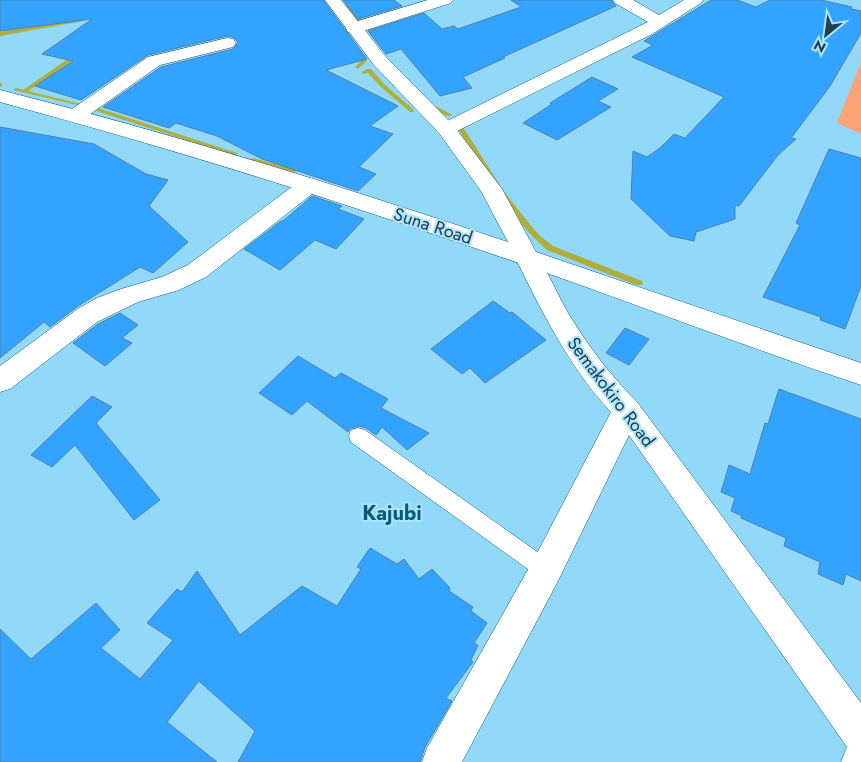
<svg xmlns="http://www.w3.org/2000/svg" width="861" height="762" font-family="Jost,sans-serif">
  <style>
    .green { fill: #fba376 }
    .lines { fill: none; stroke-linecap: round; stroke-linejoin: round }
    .stream { fill: #b0ad3c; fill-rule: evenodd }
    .building { fill: #32a4ff; stroke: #517faa }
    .service-casing { stroke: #0c5e7a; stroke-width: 1 }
    .minor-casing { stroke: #0c5e7a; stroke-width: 1 }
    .tertiary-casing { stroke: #0c5e7a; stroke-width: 1 }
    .service { fill: #fff; fill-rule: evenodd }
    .minor { fill: #fff; fill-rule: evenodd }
    .tertiary { fill: #fff; fill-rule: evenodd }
    .labels { text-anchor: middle; stroke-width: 4; stroke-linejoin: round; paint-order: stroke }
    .street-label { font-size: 18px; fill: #223f4c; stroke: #ace4fe }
    .quarter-label { font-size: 20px; font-weight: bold; fill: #095c78; stroke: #ace4fe }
  </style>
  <rect width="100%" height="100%" fill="#92d9f9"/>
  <polygon class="green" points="861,62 861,134 837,123"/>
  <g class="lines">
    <g class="stream">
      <polygon points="346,4 350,4 367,30 366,31 362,31 345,5"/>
      <polygon points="81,18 83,19 83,21 0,36 0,32"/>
      <polygon points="78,52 83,53 28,91 81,104 81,106 13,90 16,88 23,90"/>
      <polygon points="356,52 367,61 358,69 355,67 361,61 353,54"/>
      <polygon points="367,69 371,69 385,85 414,110 414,112 410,112 381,87 368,73 362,74 362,72"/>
      <polygon points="0,82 3,85 0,87"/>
      <polygon points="429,103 451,114 452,115 447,116 427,106 426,105"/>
      <polygon points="92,106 237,153 238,154 235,156 233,155 90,109 89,108"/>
      <polygon points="466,120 469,122 463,127 503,190 528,222 540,236 553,246 642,281 643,283 642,285 636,285 547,250 535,239 523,226 498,193 456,126"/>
      <polygon points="253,158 296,170 297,171 294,173 251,161 251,159"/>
    </g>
  </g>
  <g class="building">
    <polygon points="0,0 323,0 367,59 326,70 398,106 370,126 393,134 359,167 376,174 358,191 262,159 217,136 176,123 169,128 103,107 161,67 233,49 238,42 233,37 227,36 148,55 81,100 35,86 73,61 42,54 92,19 0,31"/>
    <polygon points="343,0 394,0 402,6 358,19"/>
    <polygon points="511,0 611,0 616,6 503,57 505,58 463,77 472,88 440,96 401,49 386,54 368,31 424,13 442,29 454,26 458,29 521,7"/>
    <polygon points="711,0 737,0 756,7 770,0 821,0 852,7 851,9 861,11 861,33 830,86 791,138 796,139 778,155 739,206 735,205 735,219 696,232 694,241 670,236 631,199 633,151 647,157 660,148 674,134 685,138 724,97 632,57 653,45 644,41"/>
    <polygon points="592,77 618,89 598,101 611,107 557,140 523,123 552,104 550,103"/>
    <polygon points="0,127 94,144 146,174 168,180 149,206 188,242 153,273 140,267 78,306 50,327 44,322 0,358"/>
    <polygon points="829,149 861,158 861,286 845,329 820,320 821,317 763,297 800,225 796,223"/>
    <polygon points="312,196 342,206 338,209 364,219 336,249 315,240 280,270 244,249 281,221 283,221"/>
    <polygon points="493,301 510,313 512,312 546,340 485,383 470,368 462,374 431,349"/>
    <polygon points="120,313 138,325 122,338 132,343 105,366 73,343 98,324"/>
    <polygon points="625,328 649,339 629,365 606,353"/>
    <polygon points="298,356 335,378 341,373 388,399 381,408 429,433 407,450 382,427 376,435 366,428 359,426 350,428 348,432 307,401 292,415 259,393"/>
    <polygon points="779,389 861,419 861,581 846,574 843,585 818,574 820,562 784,546 786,538 741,518 742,516 731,511 735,498 721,492 729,465 750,474 765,423 768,424"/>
    <polygon points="92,396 112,407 96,423 160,500 134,520 75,445 52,467 31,455"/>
    <polygon points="370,548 397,564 404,559 419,579 432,569 450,588 449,591 473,607 471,611 487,623 474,643 478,645 471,660 473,662 446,698 452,701 425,747 420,762 238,762 255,731 199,681 167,722 217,762 0,762 0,629 31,659 96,603 120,630 101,648 140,679 173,640 147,623 177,589 182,592 197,571 240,635 302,586 337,606 361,569 357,567"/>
  </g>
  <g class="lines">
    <g class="service-casing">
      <polygon id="service" points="358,428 365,430 553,563 557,570 553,577 546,580 539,577 351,442 349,436 351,430"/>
    </g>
    <g class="minor-casing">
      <g id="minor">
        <polygon points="428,0 453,0 451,3 360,32 348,32 346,28 348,24"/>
        <polygon points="613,0 633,0 659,15 684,0 703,0 701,3 652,34 453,133 446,135 439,133 436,129 439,125 648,22 615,3"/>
        <polygon points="227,38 233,39 236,43 233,47 160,65 83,119 76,121 69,119 66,115 69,111 148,57"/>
        <polygon points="309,178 317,180 320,185 317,190 206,277 179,290 138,302 97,322 10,389 0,392 0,366 79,308 97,298 121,289 162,277 188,265 301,180"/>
        <path d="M527 249 535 251C547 271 557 293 568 313 588 346 610 375 637 402L861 703V762H841L847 747 629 435 558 581 462 762H422L427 748 534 559 611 412C569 367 542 312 515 257L519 251Z"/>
      </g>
    </g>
    <g class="tertiary-casing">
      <path id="tertiary" d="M325 0H341L386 57 453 125 502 189 536 252 861 363V385C750 348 641 306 530 267 355 206 179 150 0 102V90C171 133 340 186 508 242L481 191 439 133 374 65Z"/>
    </g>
    <use href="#service" class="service"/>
    <use href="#minor" class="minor"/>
    <use href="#tertiary" class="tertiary"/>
  </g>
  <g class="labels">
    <g class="street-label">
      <text transform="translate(433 226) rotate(18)" y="6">Suna Road</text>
      <text transform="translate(611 392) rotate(53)" y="6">Semakokiro Road</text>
    </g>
    <g class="quarter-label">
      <text x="392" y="520">Kajubi</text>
    </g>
  </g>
  <g transform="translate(826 35) rotate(209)" stroke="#ace4fe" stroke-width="4" paint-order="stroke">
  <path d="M0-4L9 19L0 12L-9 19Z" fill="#223f4c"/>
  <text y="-8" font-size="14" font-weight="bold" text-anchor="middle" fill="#223f4c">N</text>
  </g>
</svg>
